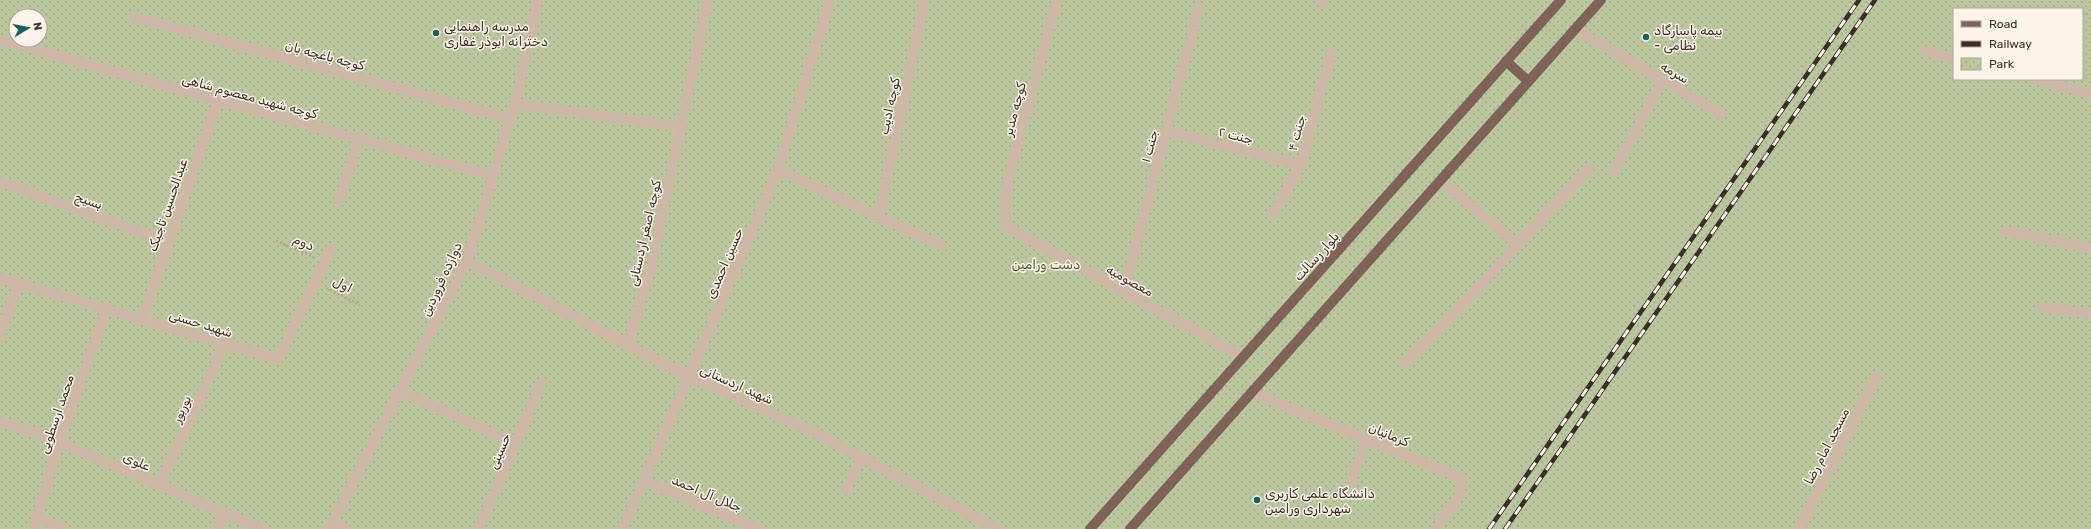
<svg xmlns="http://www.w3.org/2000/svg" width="2091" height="529" font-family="Rubik,Vazirmatn,sans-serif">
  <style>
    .park { fill: url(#park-dots); fill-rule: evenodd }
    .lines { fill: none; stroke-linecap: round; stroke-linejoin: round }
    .path { stroke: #bba191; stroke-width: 2.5; stroke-dasharray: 2 2; stroke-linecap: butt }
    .minor { stroke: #cfb7a7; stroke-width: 10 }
    .major { stroke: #7f6358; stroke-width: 10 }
    .rail-casing { stroke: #3b2d28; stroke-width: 4.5 }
    .rail { stroke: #fcf3eb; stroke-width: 3; stroke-dasharray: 9; stroke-linecap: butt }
    .poi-dot { fill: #196162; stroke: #fcf3eb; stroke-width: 1.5 }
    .labels { text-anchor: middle; stroke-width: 3; stroke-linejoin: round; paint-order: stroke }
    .poi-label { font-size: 13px; fill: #3b2d28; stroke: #fcf3eb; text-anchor: start }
    .street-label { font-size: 13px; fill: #3b2d28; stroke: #fcf3eb }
    .park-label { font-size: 13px; fill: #4d5c29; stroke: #fcf3eb }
  </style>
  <defs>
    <pattern id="park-dots" width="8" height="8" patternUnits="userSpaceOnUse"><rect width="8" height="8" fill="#bac69b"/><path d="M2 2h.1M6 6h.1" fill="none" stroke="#a1aa86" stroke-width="1.8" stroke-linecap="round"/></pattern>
  </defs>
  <rect width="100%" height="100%" fill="#f5e9dd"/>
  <path class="park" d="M0 0H2091V529H0ZM1954 9H2082V79H1954ZM16 16H40V40H16Z"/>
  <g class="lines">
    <g class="path">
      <polyline points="276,241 314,257"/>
      <polyline points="327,288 360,305"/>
    </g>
    <g class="minor">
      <polyline points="1057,0 1007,183 1005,226 1243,357"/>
      <polyline points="1323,4 1324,0"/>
      <polyline points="134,17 510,119"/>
      <polyline points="1575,29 1721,114"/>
      <polyline points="0,40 493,176"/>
      <polyline points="1925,51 1954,58"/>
      <polyline points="2034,79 2091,94"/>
      <polyline points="515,104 681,127"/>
      <polyline points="1166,131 1301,165"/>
      <polyline points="778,170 942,246"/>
      <polyline points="1614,171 1663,80"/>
      <polyline points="1440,180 1518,245"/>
      <polyline points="0,182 168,242"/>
      <polyline points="338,203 359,139"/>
      <polyline points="1273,214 1301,165 1331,54"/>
      <polyline points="879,217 925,0"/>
      <polyline points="2005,231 2091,248"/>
      <polyline points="467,261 690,377 810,430 997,529"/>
      <polyline points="0,278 278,359 331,249"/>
      <polyline points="1124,291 1199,7"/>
      <polyline points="2041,307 2091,314"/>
      <polyline points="142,319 218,100"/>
      <polyline points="0,336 18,283"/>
      <polyline points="628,344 651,267 708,0"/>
      <polyline points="1405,363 1430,339 1590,167"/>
      <polyline points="400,391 516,444"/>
      <polyline points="1251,392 1461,478 1460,495 1436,529"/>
      <polyline points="0,422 43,435 262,529"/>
      <polyline points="644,481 759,529"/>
      <polyline points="1351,481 1367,439"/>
      <polyline points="159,485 226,343"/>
      <polyline points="846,489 862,458"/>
      <polyline points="37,517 65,529"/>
      <polyline points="332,523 346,529"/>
      <polyline points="34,529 59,442 107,308"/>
      <polyline points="218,529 225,513"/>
      <polyline points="329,529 467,261 515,104 538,0"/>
      <polyline points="479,529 542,382"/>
      <polyline points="623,529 778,170 830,0"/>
      <polyline points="1799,529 1877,375"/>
    </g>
    <g class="major">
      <polyline points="1506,61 1528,81"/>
      <polyline points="1090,529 1561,0"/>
      <polyline points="1130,529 1601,0"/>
    </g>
    <g class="rail-casing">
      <g id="rail">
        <polyline points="1489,529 1859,0"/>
        <polyline points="1505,529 1875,0"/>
      </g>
    </g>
    <use href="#rail" class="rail"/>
  </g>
  <g class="poi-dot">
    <circle cx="436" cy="33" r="4"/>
    <circle cx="1646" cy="37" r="4"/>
    <circle cx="1257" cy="500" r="4"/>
  </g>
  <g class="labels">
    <g class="poi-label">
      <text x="444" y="31">مدرسه راهنمایی<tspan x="444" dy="15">دخترانه ابوذر غفاری</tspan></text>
      <text x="1654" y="35">بیمه پاسارگاد<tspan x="1654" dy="15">- نظامی</tspan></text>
      <text x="1265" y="498">دانشگاه علمی کاربری<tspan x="1265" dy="15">شهرداری ورامین</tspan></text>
    </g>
    <g class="street-label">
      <text transform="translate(325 55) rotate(15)" y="5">کوچه باغچه بان</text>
      <text transform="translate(1675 72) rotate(30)" y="5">سرمه</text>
      <text transform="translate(250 96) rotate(15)" y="5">کوچه شهید معصوم شاهی</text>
      <text transform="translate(889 106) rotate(-78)" y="5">کوچه ادیب</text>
      <text transform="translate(1014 109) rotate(-75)" y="5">کوچه مدیر</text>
      <text transform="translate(1296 133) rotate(-75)" y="5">جنت ۴</text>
      <text transform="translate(1236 135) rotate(14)" y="5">جنت ۲</text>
      <text transform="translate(1149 146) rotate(-75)" y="5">جنت ۱</text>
      <text transform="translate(89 200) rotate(20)" y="5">بسیج</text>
      <text transform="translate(167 205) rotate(-71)" y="5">عبدالحسین تاجیک</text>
      <text transform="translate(644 233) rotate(-77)" y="5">کوچه اصغر اردستانی</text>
      <text transform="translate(304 242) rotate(24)" y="5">دوم</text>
      <text transform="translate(1316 256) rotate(-48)" y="5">بلوار رسالت</text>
      <text transform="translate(724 263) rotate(-67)" y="5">حسین احمدی</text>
      <text transform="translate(441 279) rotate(-65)" y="5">دوازده فروردین</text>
      <text transform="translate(1130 280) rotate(29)" y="5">معصومیه</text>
      <text transform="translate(343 284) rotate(28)" y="5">اول</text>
      <text transform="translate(201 323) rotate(17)" y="5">شهید حسنی</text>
      <text transform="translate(737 384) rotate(24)" y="5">شهید اردستانی</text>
      <text transform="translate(181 409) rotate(-65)" y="5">بوربور</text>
      <text transform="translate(56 414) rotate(-71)" y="5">محمد ارسطویی</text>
      <text transform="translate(1389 434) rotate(22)" y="5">کرمانیان</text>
      <text transform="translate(1826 446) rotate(-63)" y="5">مسجد امام رضا</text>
      <text transform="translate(499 451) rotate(-67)" y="5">حسینی</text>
      <text transform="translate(137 461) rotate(23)" y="5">علوی</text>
      <text transform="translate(707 493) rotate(23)" y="5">جلال آل احمد</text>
    </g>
    <g class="park-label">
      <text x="1046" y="269">دشت ورامین</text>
    </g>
  </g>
  <rect x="1953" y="8" width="130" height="72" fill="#fcf3eb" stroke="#afa49d"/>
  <rect x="1961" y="21" width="20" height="6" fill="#7f6358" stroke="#afa49d"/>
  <text x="1989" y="28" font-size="12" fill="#3b2d28">Road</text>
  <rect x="1961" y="41" width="20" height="6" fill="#3b2d28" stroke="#afa49d"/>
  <text x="1989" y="48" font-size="12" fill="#3b2d28">Railway</text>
  <rect x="1961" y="58" width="20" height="12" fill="url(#park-dots)" stroke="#afa49d"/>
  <text x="1989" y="68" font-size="12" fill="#3b2d28">Park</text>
  <g transform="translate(28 28) rotate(80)"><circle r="19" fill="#fcf3eb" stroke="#afa49d"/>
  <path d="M0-3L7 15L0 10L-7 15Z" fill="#196162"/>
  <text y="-6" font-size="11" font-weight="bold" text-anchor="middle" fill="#3b2d28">N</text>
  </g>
</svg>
